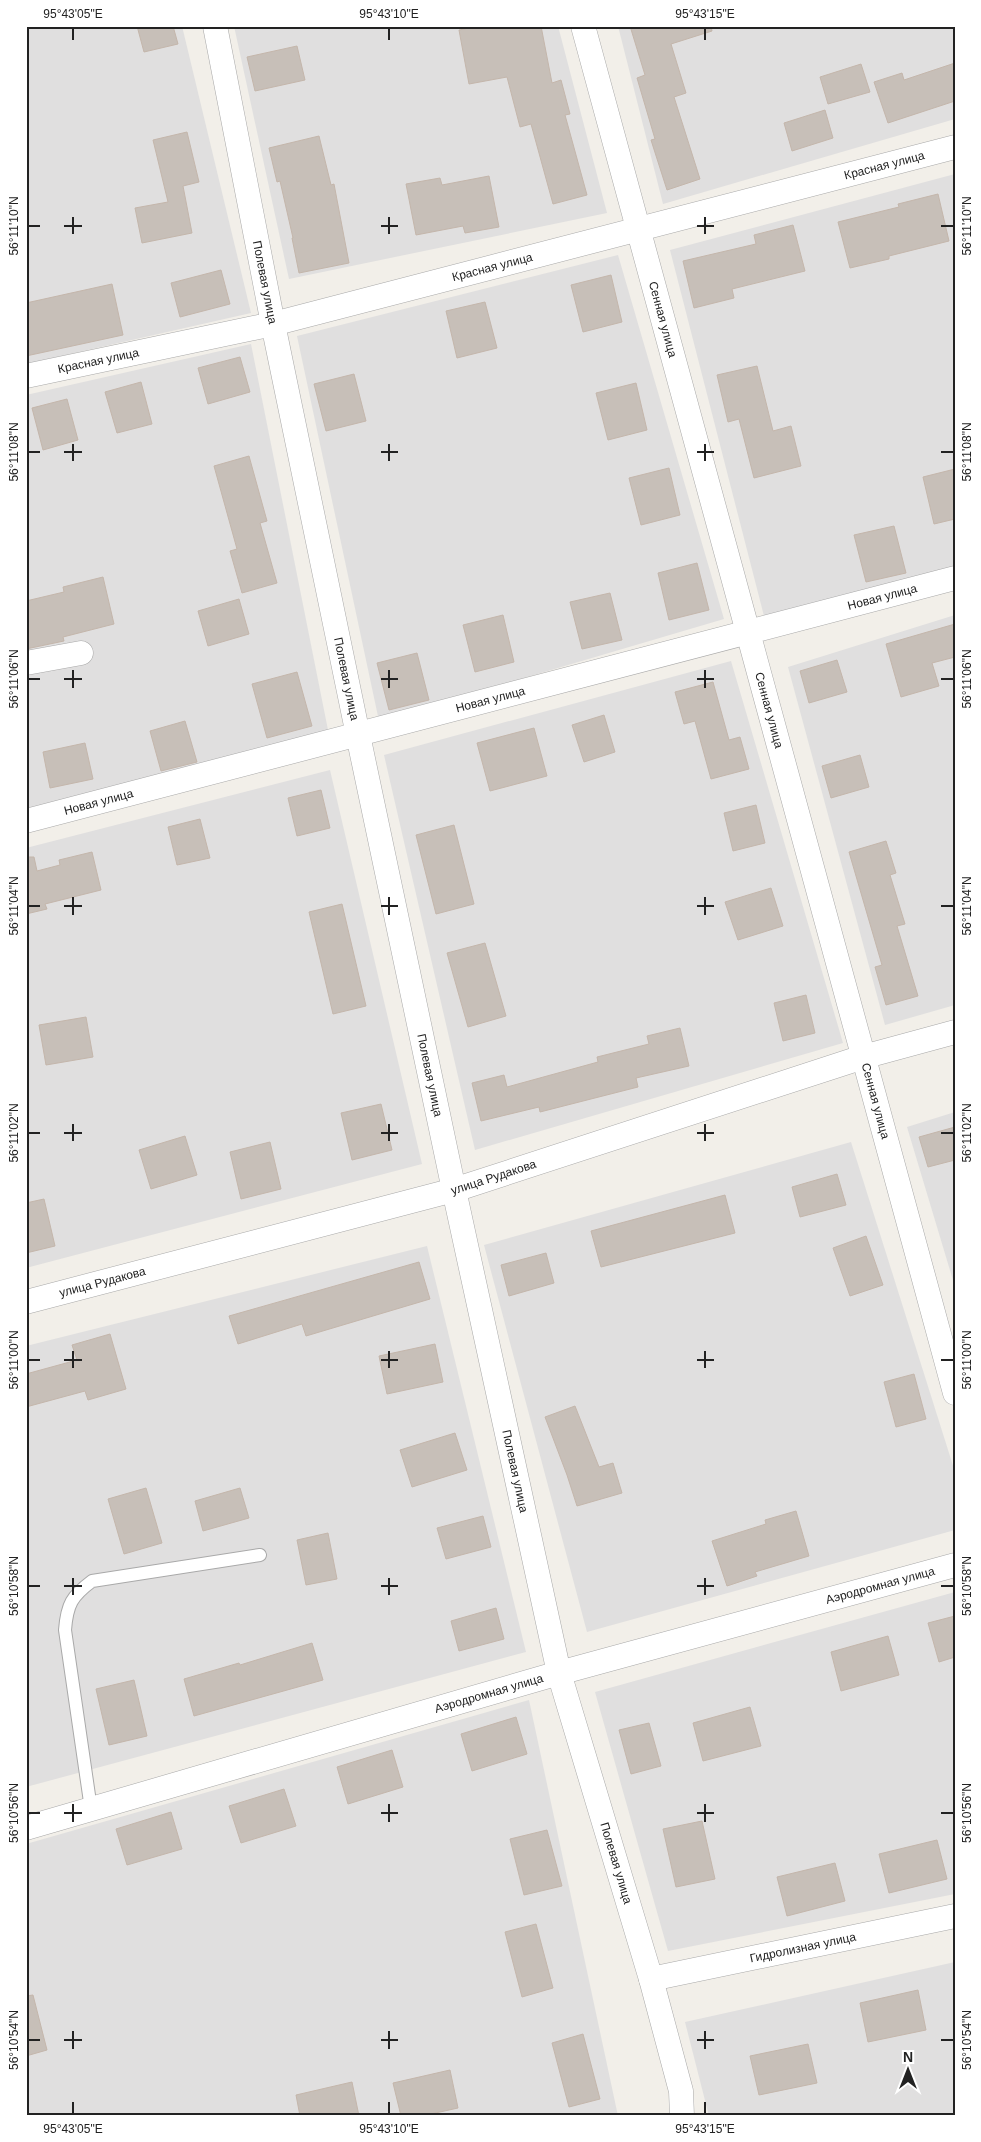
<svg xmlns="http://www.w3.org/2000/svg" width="981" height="2142" font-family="Arial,sans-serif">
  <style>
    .residential { fill: #e0dfdf }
    .building { fill: #c7bfb8; stroke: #c4b6ab }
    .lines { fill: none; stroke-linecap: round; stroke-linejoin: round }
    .service-casing { stroke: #a9a9a9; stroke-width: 14 }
    .minor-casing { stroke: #a9a9a9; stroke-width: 25 }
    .service { stroke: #fff; stroke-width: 12 }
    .minor { stroke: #fff; stroke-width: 24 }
    .ticks { fill: none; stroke: #222; stroke-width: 2 }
    .labels { text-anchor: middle; stroke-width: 5; stroke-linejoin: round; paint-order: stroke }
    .street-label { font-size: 12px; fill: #222; stroke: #fff }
    .neatline { fill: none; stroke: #222; stroke-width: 2 }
    .ticks-label { font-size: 12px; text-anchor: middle; fill: #222 }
  </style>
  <rect width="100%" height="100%" fill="#f2efe9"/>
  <g class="residential">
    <polygon points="26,26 182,26 251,313 26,364"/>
    <polygon points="234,26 558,26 607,213 289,279"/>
    <polygon points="618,26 955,26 955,119 663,204"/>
    <polygon points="955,174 955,567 765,620 670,250"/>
    <polygon points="618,255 724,619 379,721 297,336"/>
    <polygon points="251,344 329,735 26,810 26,395"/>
    <polygon points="955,615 955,1005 885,1025 788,667"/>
    <polygon points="731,661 843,1043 475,1150 384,755"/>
    <polygon points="330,770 422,1164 26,1268 26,848"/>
    <polygon points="955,1112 955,1287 907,1127"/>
    <polygon points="851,1142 955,1472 955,1530 587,1632 484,1245"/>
    <polygon points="427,1246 526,1652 26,1787 26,1346"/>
    <polygon points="955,1592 955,1894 668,1951 595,1692"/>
    <polygon points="529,1700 618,2116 26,2116 26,1844"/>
    <polygon points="955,1962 955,2116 709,2116 685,2022"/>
  </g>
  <g class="building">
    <polygon points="137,26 173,26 178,44 144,52"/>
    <polygon points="479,26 541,26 552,83 561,80 570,114 565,115 587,195 553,204 531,124 520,127 507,77 469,84 459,30"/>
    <polygon points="630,26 711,26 712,31 671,44 686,93 674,97 700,179 667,190 651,140 655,139 637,78 645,75"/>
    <polygon points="297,46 305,80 255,91 247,57"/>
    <polygon points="955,63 955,101 888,123 874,82 902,73 904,80"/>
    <polygon points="861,64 870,92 828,104 820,77"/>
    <polygon points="825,110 833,138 792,151 784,123"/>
    <polygon points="187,132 199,182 183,186 192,233 142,243 135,208 168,202 153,140"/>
    <polygon points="319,136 331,185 334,184 349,263 299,273 292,238 293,238 280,181 277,182 269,148"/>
    <polygon points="489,176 499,227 465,233 463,226 416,235 406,184 440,178 442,185"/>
    <polygon points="938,194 949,241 889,256 889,259 850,268 838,222 899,207 898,204"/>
    <polygon points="793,225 805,271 732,289 734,298 694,308 683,261 756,244 754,235"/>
    <polygon points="221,270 230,304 180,317 171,283"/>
    <polygon points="611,275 622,322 583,332 571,285"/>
    <polygon points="112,284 123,335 26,356 26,303"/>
    <polygon points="485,302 497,348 457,358 446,311"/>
    <polygon points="240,357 250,392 208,404 198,368"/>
    <polygon points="757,366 773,431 791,426 801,466 754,478 739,419 728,422 717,375"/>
    <polygon points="354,374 366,421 326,431 314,384"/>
    <polygon points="141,382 152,424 117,433 105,392"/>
    <polygon points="636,383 647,430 608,440 596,393"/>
    <polygon points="67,399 78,440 43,450 32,408"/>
    <polygon points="249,456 267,521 260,523 277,583 242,593 230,551 237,549 214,466"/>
    <polygon points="669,468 680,515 641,525 629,478"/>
    <polygon points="955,469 955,519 934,524 923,477"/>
    <polygon points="894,526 906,573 866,582 854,535"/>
    <polygon points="697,563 709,610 669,620 658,573"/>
    <polygon points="103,577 114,624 63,637 64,641 26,649 26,601 64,592 63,587"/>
    <polygon points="610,593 622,640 582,649 570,602"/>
    <polygon points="239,599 249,634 208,646 198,611"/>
    <polygon points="503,615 514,662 475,672 463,625"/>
    <polygon points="955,624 955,657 932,663 939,686 901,697 886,644"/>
    <polygon points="417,653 429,700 389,710 377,663"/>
    <polygon points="837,660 847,692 809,703 800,671"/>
    <polygon points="297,672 312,726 267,738 252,684"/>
    <polygon points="713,682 729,740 740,737 749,769 711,779 695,721 684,724 675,692"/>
    <polygon points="604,715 615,752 584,762 572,725"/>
    <polygon points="185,721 197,762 161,771 150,731"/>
    <polygon points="534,728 547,776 490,791 477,743"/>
    <polygon points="85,743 93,779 50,788 43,752"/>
    <polygon points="860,755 869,787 831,798 822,766"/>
    <polygon points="321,790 330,828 297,836 288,798"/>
    <polygon points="756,805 765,843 733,851 724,813"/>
    <polygon points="200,819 210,858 177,865 168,827"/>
    <polygon points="454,825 474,904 436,914 416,835"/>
    <polygon points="886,841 896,873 890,875 905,924 897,926 918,996 886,1005 875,967 882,965 849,852"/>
    <polygon points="92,852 101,890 45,904 47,909 26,914 26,857 34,857 37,871 60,865 59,860"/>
    <polygon points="771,888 783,926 738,940 725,902"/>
    <polygon points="342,904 366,1006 333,1014 309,912"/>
    <polygon points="485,943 506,1016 468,1027 447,953"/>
    <polygon points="806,995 815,1033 783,1041 774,1003"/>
    <polygon points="86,1017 93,1057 46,1065 39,1025"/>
    <polygon points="680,1028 689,1066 636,1078 638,1087 540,1112 539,1107 481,1121 472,1083 504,1075 507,1087 598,1062 597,1057 649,1044 647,1036"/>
    <polygon points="381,1104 392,1150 352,1160 341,1113"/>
    <polygon points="955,1127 955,1160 928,1167 919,1137"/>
    <polygon points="185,1136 197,1175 151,1189 139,1150"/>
    <polygon points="270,1142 281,1189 241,1199 230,1152"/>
    <polygon points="837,1174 846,1205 800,1217 792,1187"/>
    <polygon points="725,1195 735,1233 601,1267 591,1231"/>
    <polygon points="44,1199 55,1246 26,1253 26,1203"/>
    <polygon points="866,1236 883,1285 850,1296 833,1248"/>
    <polygon points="546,1253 554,1283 509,1296 501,1265"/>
    <polygon points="419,1262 430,1299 306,1336 302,1324 238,1344 229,1316"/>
    <polygon points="110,1334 126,1389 88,1400 85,1391 26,1407 26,1374 77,1360 72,1345"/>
    <polygon points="435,1344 443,1382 387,1394 379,1356"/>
    <polygon points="914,1374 926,1419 896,1427 884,1382"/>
    <polygon points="575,1406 599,1467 613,1463 622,1493 577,1506 567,1475 545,1417"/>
    <polygon points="455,1433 467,1470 412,1487 400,1450"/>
    <polygon points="146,1488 162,1543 124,1554 108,1499"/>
    <polygon points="240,1488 249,1518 203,1531 195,1501"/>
    <polygon points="796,1511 809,1556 755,1572 757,1576 727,1586 712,1541 766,1524 765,1520"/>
    <polygon points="483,1516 491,1547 446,1559 437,1528"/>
    <polygon points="328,1533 337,1579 306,1585 297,1540"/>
    <polygon points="496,1608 504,1639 459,1651 451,1621"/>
    <polygon points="955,1616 955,1657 939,1662 928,1623"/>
    <polygon points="888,1636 899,1675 841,1691 831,1652"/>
    <polygon points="312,1643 323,1680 194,1716 184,1679 239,1663 240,1665"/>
    <polygon points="134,1680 147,1736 109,1745 96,1689"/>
    <polygon points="750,1707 761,1746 703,1761 693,1723"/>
    <polygon points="516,1717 527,1754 472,1771 461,1734"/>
    <polygon points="649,1723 661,1766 631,1774 619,1730"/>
    <polygon points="392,1750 403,1787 348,1804 337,1767"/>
    <polygon points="284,1789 296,1826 241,1843 229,1806"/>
    <polygon points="171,1812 182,1849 127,1865 116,1829"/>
    <polygon points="702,1821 715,1879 676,1887 663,1829"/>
    <polygon points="547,1830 562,1886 524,1895 510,1839"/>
    <polygon points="937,1840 947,1879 889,1893 879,1854"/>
    <polygon points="835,1863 845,1901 787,1916 777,1877"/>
    <polygon points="536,1924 553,1988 522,1997 505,1932"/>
    <polygon points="918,1990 926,2030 868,2042 860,2003"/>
    <polygon points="33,1995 47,2050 26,2056 26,1996"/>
    <polygon points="583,2034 600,2099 569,2107 552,2043"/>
    <polygon points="808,2044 817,2083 759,2095 750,2056"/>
    <polygon points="450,2070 458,2108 422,2116 401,2116 393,2083"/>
    <polygon points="352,2082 359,2116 300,2116 296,2095"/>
  </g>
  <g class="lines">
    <g class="service-casing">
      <path id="service" d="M91 1809 65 1630C67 1604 72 1596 92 1581L260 1555"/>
    </g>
    <g class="minor-casing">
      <g id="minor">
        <path id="s1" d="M215 26 273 324 358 735 454 1190 559 1673 651 1979 681 2091 682 2116"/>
        <path id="s2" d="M583 26 955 1393"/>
        <path id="s3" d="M26 376 273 324 955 147"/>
        <polyline points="26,663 81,653"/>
        <path id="s4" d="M26 821 955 578"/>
        <path id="s5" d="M26 1302 454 1190 863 1057 955 1032"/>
        <path id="s6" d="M26 1828 559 1673 955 1565"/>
        <path id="s7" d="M651 1979 955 1916"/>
      </g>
    </g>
    <use href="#service" class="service"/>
    <use href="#minor" class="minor"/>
  </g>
  <path class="ticks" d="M73 28V40M389 28V40M705 28V40M73 217V234M389 217V234M705 217V234M28 226H40M64 226H82M381 226H398M697 226H714M941 226H954M73 444V461M389 444V461M705 444V461M28 452H40M64 452H82M381 452H398M697 452H714M941 452H954M73 670V688M389 670V688M705 670V688M28 679H40M64 679H82M381 679H398M697 679H714M941 679H954M73 897V915M389 897V915M705 897V915M28 906H40M64 906H82M381 906H398M697 906H714M941 906H954M73 1124V1141M389 1124V1141M705 1124V1141M28 1133H40M64 1133H82M381 1133H398M697 1133H714M941 1133H954M73 1351V1368M389 1351V1368M705 1351V1368M28 1360H40M64 1360H82M381 1360H398M697 1360H714M941 1360H954M73 1578V1595M389 1578V1595M705 1578V1595M28 1586H40M64 1586H82M381 1586H398M697 1586H714M941 1586H954M73 1804V1822M389 1804V1822M705 1804V1822M28 1813H40M64 1813H82M381 1813H398M697 1813H714M941 1813H954M73 2031V2049M389 2031V2049M705 2031V2049M28 2040H40M64 2040H82M381 2040H398M697 2040H714M941 2040H954M73 2102V2114M389 2102V2114M705 2102V2114"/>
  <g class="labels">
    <g class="street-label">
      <text dy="4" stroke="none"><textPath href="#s3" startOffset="884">Красная улица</textPath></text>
      <text dy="4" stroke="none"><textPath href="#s3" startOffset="479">Красная улица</textPath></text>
      <text dy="4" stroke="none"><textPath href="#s1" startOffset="261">Полевая улица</textPath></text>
      <text dy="4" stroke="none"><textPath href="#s2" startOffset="304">Сенная улица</textPath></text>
      <text dy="4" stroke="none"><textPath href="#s3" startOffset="74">Красная улица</textPath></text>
      <text dy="4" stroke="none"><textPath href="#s4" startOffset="885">Новая улица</textPath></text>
      <text dy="4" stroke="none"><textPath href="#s1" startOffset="666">Полевая улица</textPath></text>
      <text dy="4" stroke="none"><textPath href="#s4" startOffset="480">Новая улица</textPath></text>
      <text dy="4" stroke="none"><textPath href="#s2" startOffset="709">Сенная улица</textPath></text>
      <text dy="4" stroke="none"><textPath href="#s4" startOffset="75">Новая улица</textPath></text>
      <text dy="4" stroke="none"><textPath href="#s1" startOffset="1071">Полевая улица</textPath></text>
      <text dy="4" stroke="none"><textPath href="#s2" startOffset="1114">Сенная улица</textPath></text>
      <text dy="4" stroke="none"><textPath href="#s5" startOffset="484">улица Рудакова</textPath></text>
      <text dy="4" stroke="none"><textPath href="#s5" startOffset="79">улица Рудакова</textPath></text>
      <text dy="4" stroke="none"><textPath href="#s1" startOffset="1476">Полевая улица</textPath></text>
      <text dy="4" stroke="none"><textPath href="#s6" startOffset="888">Аэродромная улица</textPath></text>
      <text dy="4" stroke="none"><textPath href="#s6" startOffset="482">Аэродромная улица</textPath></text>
      <text dy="4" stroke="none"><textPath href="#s1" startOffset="1881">Полевая улица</textPath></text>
      <text dy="4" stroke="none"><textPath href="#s7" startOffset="155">Гидролизная улица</textPath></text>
    </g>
  </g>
  <rect width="981" height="2142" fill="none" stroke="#ffffff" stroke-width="55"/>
  <g transform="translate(908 2070)" stroke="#ffffff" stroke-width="4" paint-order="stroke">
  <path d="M0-4L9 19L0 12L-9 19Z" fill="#222222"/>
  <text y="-8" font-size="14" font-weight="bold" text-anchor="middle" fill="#222222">N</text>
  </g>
  <rect x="28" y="28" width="926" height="2086" class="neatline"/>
  <g class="ticks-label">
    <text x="73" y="18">95°43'05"E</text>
    <text x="389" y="18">95°43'10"E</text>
    <text x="705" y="18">95°43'15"E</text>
    <text transform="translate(14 226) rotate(-90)" y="4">56°11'10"N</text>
    <text transform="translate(967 226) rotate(-90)" y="4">56°11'10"N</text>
    <text transform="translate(14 452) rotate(-90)" y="4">56°11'08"N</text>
    <text transform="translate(967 452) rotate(-90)" y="4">56°11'08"N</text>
    <text transform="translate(14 679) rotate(-90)" y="4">56°11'06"N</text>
    <text transform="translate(967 679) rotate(-90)" y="4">56°11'06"N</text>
    <text transform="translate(14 906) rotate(-90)" y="4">56°11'04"N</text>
    <text transform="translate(967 906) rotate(-90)" y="4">56°11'04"N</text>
    <text transform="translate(14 1133) rotate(-90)" y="4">56°11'02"N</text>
    <text transform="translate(967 1133) rotate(-90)" y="4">56°11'02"N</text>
    <text transform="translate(14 1360) rotate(-90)" y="4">56°11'00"N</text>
    <text transform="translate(967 1360) rotate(-90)" y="4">56°11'00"N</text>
    <text transform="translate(14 1586) rotate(-90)" y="4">56°10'58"N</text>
    <text transform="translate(967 1586) rotate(-90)" y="4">56°10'58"N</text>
    <text transform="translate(14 1813) rotate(-90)" y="4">56°10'56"N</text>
    <text transform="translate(967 1813) rotate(-90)" y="4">56°10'56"N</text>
    <text transform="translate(14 2040) rotate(-90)" y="4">56°10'54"N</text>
    <text transform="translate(967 2040) rotate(-90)" y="4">56°10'54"N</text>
    <text x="73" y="2133">95°43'05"E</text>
    <text x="389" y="2133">95°43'10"E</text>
    <text x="705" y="2133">95°43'15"E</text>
  </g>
</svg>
